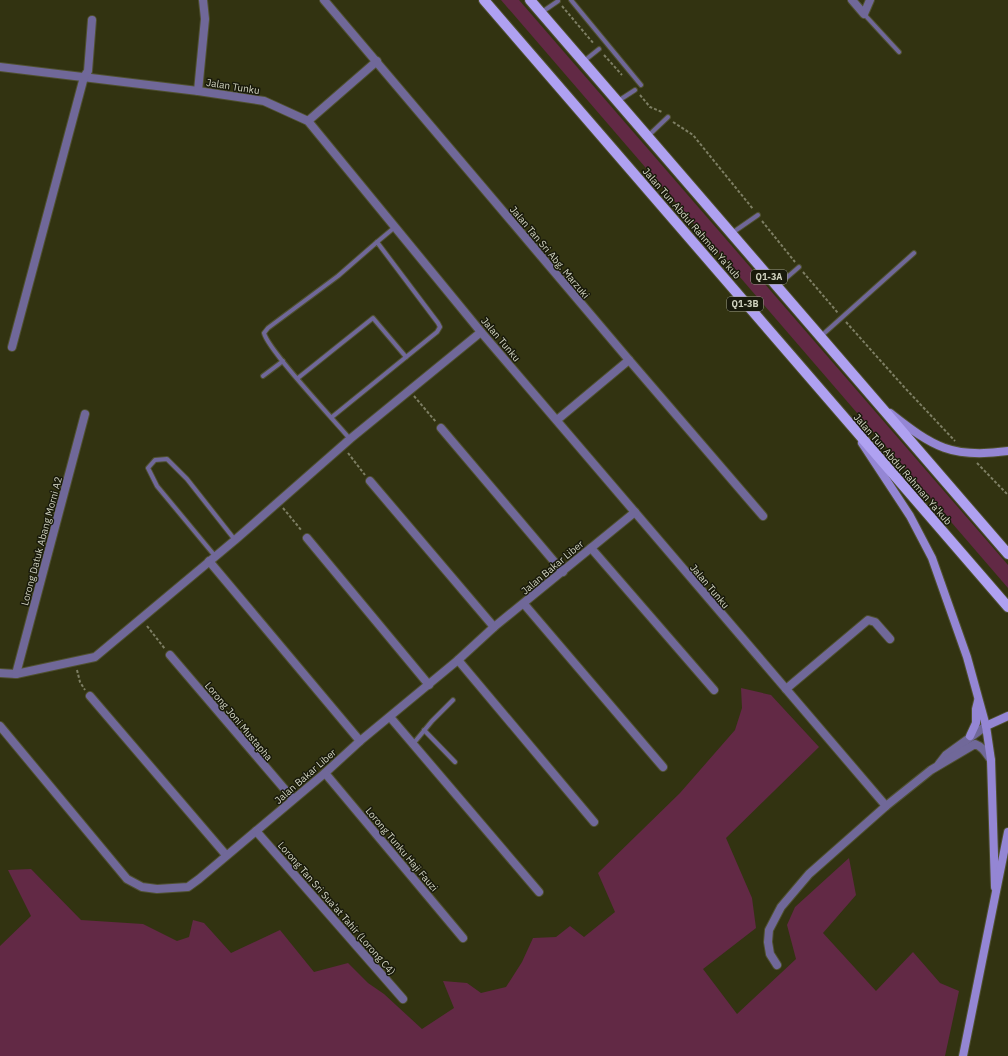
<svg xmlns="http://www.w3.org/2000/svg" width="1008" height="1056" font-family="'IBM Plex Sans',sans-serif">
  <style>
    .green { fill: #622945 }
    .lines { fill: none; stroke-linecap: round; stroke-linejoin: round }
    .lane-casing { stroke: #4f5030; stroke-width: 6 }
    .street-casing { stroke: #4f5030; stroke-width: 10 }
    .secondary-casing { stroke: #4f5030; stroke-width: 10 }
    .primary-casing { stroke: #4f5030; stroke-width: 12 }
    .path { stroke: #7e7f64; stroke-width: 2; stroke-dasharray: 3 2; stroke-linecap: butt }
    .lane { stroke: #706899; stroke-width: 4 }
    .street { stroke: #706899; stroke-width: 8 }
    .secondary { stroke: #9486d4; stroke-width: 8 }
    .primary { stroke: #afa1f1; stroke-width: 10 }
    .labels { text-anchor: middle; stroke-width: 3; stroke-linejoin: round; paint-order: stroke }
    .shield { fill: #191a0b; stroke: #9a9c8a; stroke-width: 1 }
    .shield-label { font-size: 9px; font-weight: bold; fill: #d1d3c0 }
    .street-label { font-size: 10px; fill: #d1d3c0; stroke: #191a0b }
  </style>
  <rect width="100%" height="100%" fill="#323311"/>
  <g class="green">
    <polygon points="501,0 519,0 1008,565 1008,588"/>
    <polygon points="741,688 771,695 819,747 726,838 752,898 756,928 703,969 737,1014 796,959 787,925 795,907 849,858 856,895 823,933 876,991 913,952 940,983 959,991 945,1056 0,1056 0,946 31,916 8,870 31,869 81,920 143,924 177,941 189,937 193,920 204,923 231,953 280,930 314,972 348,963 368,983 384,994 422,1029 454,1008 443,981 467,983 481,993 506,987 522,962 533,938 556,937 570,926 584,937 615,912 598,873 680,793 735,730 742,708"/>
  </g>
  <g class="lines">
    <g class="lane-casing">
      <g id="lane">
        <polyline points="571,0 641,85"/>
        <polyline points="542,12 558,1"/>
        <polyline points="864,14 899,52"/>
        <polyline points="584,61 599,49"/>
        <polyline points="618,101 635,90"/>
        <polyline points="648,136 668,117"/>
        <polyline points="732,233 758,215"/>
        <polyline points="377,242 395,227"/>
        <polyline points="777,286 799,267"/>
        <polyline points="820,337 914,253"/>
        <polyline points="263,376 283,361"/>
        <polyline points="298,378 373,318 406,357"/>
        <path d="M332 417 437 332 440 327 438 323 377 242 338 276 268 328 264 333C268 350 335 421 350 439"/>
        <polyline points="215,556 157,486 148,468 155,460 167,459 187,479 235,540"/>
        <polyline points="424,730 455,762"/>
        <polyline points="413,744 432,721 453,700"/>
      </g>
    </g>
    <g class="street-casing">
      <g id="street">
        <polyline points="324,0 629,360 763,516"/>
        <polyline points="852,0 864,14 870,0"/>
        <polyline points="0,67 198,91 264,101 308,121 481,332 886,806"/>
        <polyline points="198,91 205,19 203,0"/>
        <polyline points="308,121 377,61"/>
        <polyline points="12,347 84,77 88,71 92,20"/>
        <polyline points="557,420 629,360"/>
        <polyline points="441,428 563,572"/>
        <polyline points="370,481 494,627"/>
        <polyline points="307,538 429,685"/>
        <polyline points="591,548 714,690"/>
        <polyline points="209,561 360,741"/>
        <polyline points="524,604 663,767"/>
        <polyline points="170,655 293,799"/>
        <polyline points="458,660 594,822"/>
        <polyline points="0,673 16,674 95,657 235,540 350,439 481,332"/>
        <polyline points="16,674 85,414"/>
        <polyline points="786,689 868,620 875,622 890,639"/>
        <polyline points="90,696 226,855"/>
        <polyline points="390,717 539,892"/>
        <polyline points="0,726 127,879 142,887 157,889 188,887 199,879 325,773 360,741 458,660 494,627 635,512"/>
        <polyline points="939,764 946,755 986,726"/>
        <polyline points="325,773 463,938"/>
        <polyline points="256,831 403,999"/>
        <path d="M777 965 770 954 768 942 769 930 781 907 809 874 886 806 931 770 975 744C983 747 986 753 991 760"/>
      </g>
    </g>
    <g class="secondary-casing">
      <g id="secondary">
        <path d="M890 413C933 447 952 459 1008 451"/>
        <polyline points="862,443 910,516 932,558 967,657 986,726 991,760 995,887"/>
        <polyline points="986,726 1008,716"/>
        <polyline points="970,736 976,723 976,709 978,701"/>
        <polyline points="963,1056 1008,832"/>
      </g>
    </g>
    <g class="primary-casing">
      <g id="primary">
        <polyline points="484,0 1008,607"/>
        <polyline points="530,0 1008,554"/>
      </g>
    </g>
    <g class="path">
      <polyline points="562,6 594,44"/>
      <polyline points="604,55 622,75"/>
      <polyline points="640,95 650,107 662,112"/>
      <polyline points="673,122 693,135 753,209"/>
      <polyline points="762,221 795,262"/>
      <polyline points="803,272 838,313"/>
      <polyline points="846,322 904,387 955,441"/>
      <polyline points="414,396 436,422"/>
      <polyline points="348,453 365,475"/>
      <polyline points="977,463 1008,495"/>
      <polyline points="283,508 302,531"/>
      <polyline points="147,626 165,649"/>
      <polyline points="77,670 80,682 85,690"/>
    </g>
    <use href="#lane" class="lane"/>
    <use href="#street" class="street"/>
    <use href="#secondary" class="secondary"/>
    <use href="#primary" class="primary"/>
  </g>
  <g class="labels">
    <g class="shield">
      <rect x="751" y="270" width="36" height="14" rx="3"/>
      <rect x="727" y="297" width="36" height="14" rx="3"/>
    </g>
    <g class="shield-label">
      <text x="769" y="280">Q1-3A</text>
      <text x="745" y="307">Q1-3B</text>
    </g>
    <g class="street-label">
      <text transform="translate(233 86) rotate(9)" y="4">Jalan Tunku</text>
      <text transform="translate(692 223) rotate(49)" y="4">Jalan Tun Abdul Rahman Ya'kub</text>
      <text transform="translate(550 252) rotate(50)" y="4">Jalan Tan Sri Abg. Marzuki</text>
      <text transform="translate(501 339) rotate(50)" y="4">Jalan Tunku</text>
      <text transform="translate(903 469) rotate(49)" y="4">Jalan Tun Abdul Rahman Ya'kub</text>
      <text transform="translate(41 541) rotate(-75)" y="4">Lorong Datuk Abang Morni A2</text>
      <text transform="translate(552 567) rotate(-40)" y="4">Jalan Bakar Liber</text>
      <text transform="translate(710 586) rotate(50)" y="4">Jalan Tunku</text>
      <text transform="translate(239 721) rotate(50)" y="4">Lorong Joni Mustapha</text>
      <text transform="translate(305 776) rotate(-41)" y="4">Jalan Bakar Liber</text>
      <text transform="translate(402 849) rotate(50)" y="4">Lorong Tunku Haji Fauzi</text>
      <text transform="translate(337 908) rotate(49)" y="4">Lorong Tan Sri Sua'at Tahir (Lorong C4)</text>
    </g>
  </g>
</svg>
